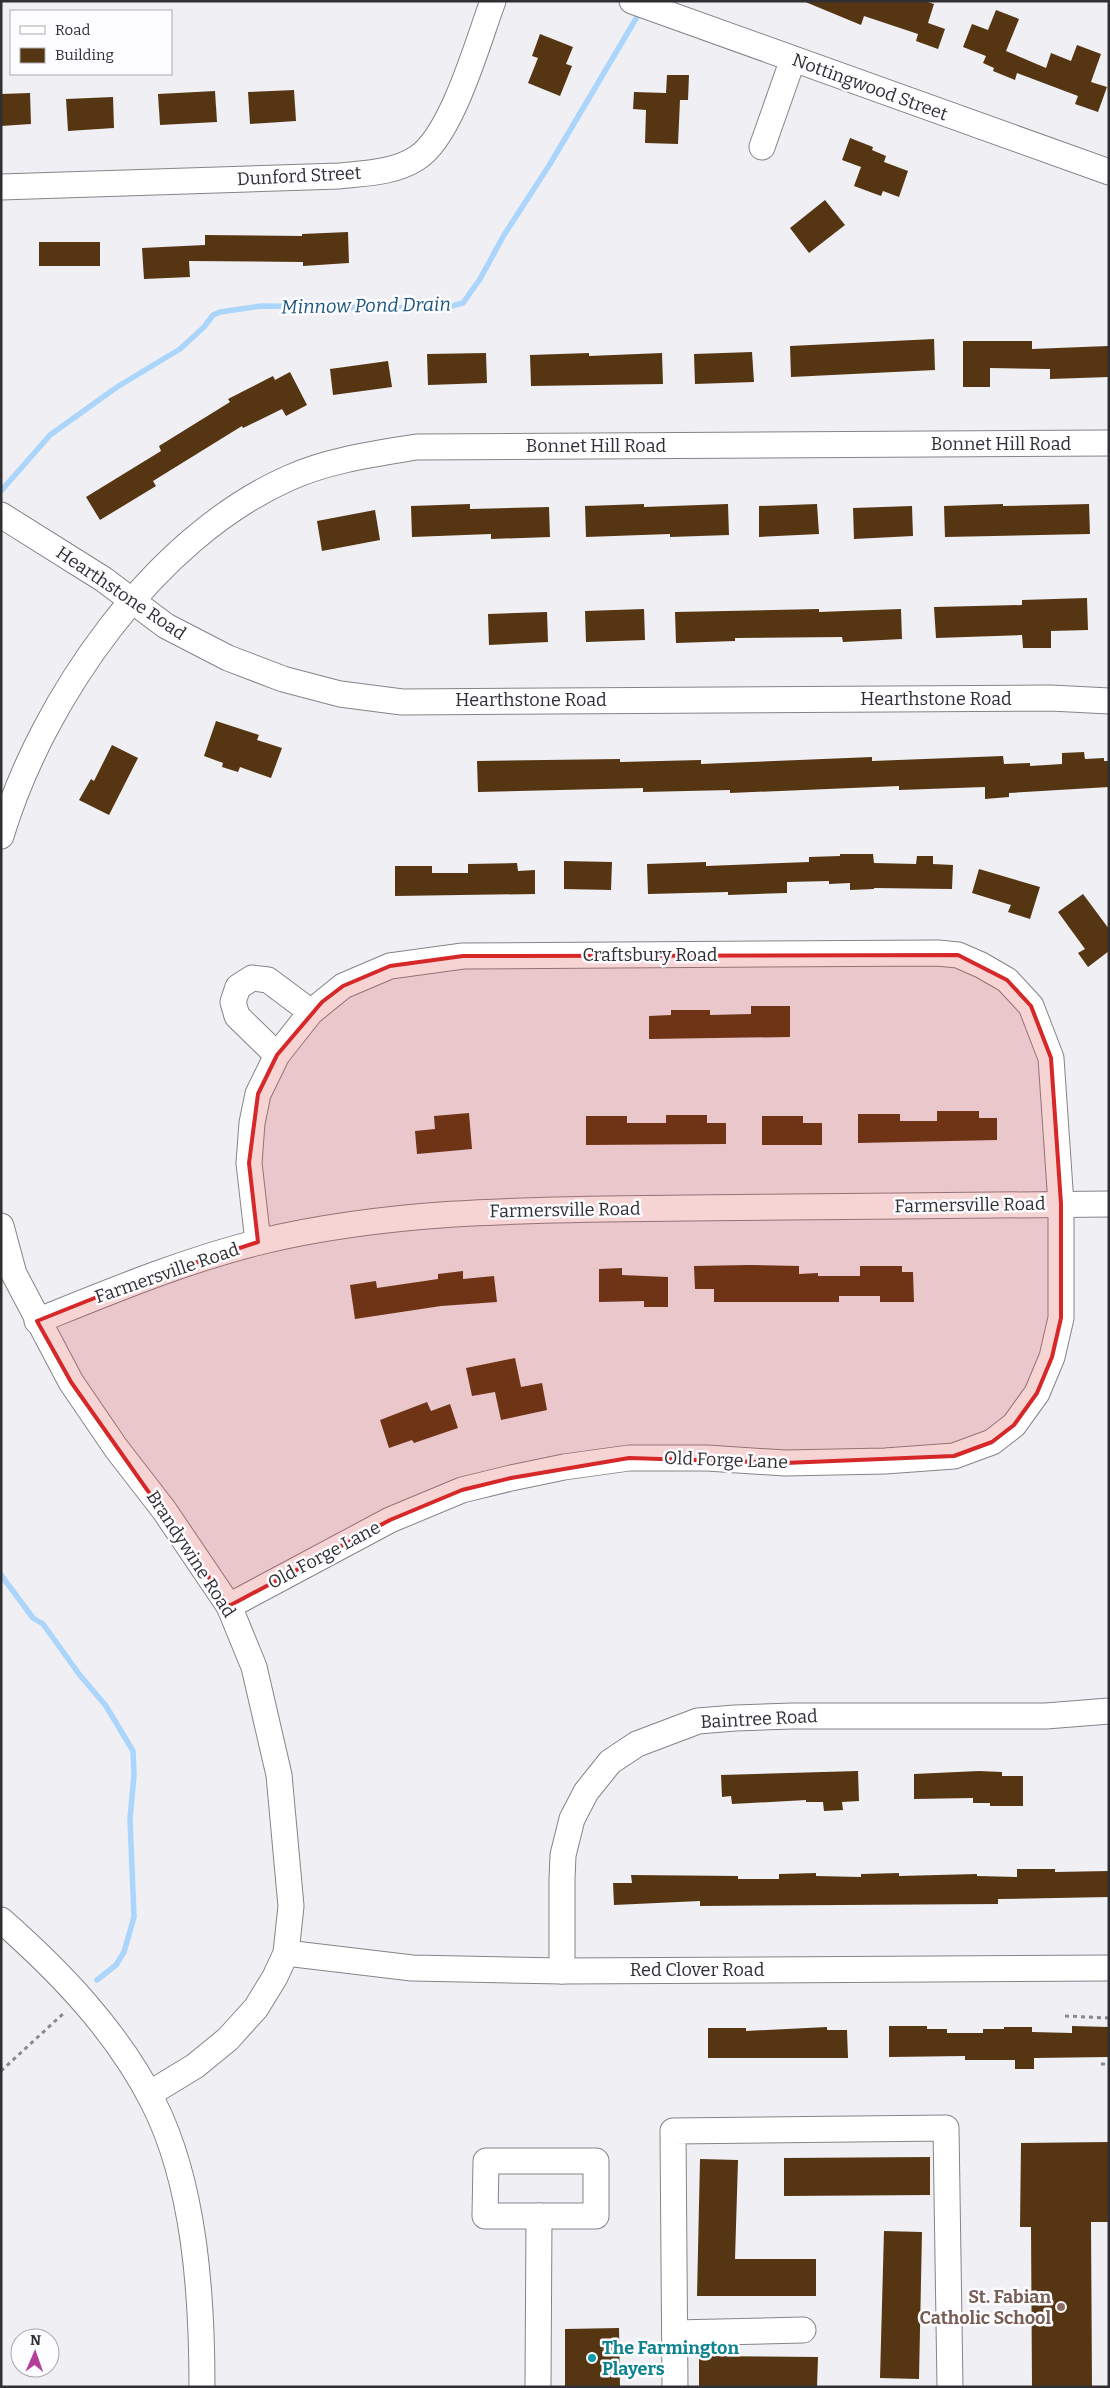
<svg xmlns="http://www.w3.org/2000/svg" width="1110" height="2388" font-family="Bitter,serif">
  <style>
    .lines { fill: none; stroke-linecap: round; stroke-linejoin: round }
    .stream { stroke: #abd5fa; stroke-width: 5.5 }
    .building { fill: #563612 }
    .minor-casing { stroke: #858588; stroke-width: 27 }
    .path { stroke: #8a8a8d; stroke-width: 3; stroke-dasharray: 4 4; stroke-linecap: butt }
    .minor { stroke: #fff; stroke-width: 25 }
    .marked { fill: #d62828; fill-opacity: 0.2; stroke: #d62828; stroke-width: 4; stroke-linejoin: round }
    .education-dot { fill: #8d6e63; stroke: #fdfdff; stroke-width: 2 }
    .culture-dot { fill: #0f9aa8; stroke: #fdfdff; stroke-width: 2 }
    .labels { text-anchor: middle; stroke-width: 5; stroke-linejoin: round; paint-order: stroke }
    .street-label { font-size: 18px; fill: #303032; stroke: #fdfdff }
    .education-label { font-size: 18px; font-weight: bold; fill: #785e54; stroke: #fdfdff; text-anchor: end }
    .culture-label { font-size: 18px; font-weight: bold; fill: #0d838f; stroke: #fdfdff; text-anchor: start }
    .water-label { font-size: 19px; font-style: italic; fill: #1b557f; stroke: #fdfdff }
  </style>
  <rect width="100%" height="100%" fill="#efeff4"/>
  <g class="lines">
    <g class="stream">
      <polyline points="1,491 50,435 117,387 180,349 204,327 213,315 220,312 261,306 419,308 448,307 463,303 480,279 504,235 550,164 637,17"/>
      <polyline points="1,1575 33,1618 43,1624 79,1674 106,1706 133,1751 134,1775 130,1819 134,1917 124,1952 116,1965 97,1980"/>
    </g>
  </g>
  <g class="building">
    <polygon points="803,1 925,1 934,4 928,23 945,29 938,49 916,41 918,34 864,16 861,25"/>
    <polygon points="996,10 1019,19 1006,51 1046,68 1051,53 1071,61 1077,45 1101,54 1091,82 1107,87 1098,112 1075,104 1078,96 1017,73 1015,80 993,71 994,68 983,63 986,56 963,47 972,24 988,30"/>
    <polygon points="540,34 573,47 566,64 572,66 560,96 528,83 538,58 532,56"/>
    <polygon points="667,75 689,75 688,100 680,100 678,144 645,143 646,110 633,109 634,92 666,93"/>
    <polygon points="294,90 296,121 250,124 248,92"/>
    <polygon points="215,91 217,122 160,125 158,94"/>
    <polygon points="30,93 31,124 1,126 1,94"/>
    <polygon points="113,97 114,128 68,131 66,99"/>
    <polygon points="850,138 873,147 872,150 886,156 884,162 908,171 899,197 883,191 881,196 854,186 861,167 842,160"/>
    <polygon points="825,200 845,225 809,253 790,228"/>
    <polygon points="348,232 349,263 303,266 303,262 189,261 190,277 144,279 142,248 205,245 205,235 302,236 302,234"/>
    <rect x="39" y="242" width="61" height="24"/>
    <polygon points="934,339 935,370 791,377 790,346"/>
    <polygon points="963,341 1032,341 1032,349 1108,346 1109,377 1050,379 1050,369 990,368 990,387 963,387"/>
    <polygon points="752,352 754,382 695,384 694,354"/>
    <polygon points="486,353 487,383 428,385 427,354"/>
    <polygon points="589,353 589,356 662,353 663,384 531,386 530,355"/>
    <polygon points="388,361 392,387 333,395 330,369"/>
    <polygon points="290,372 307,405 286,416 282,409 243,428 242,426 153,481 156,486 100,520 86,497 161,451 159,446 230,402 228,399 273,376 275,380"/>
    <polygon points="470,504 470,509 549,507 550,537 491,539 491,534 412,537 411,506"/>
    <polygon points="644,504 644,507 728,504 729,535 670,537 670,534 586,537 585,506"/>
    <polygon points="817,504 819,534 759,537 759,506"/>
    <polygon points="1003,504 1003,506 1089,504 1090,534 945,537 944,506"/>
    <polygon points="912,506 913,536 854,539 853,508"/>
    <polygon points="375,510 380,540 322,551 317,521"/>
    <polygon points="1087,598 1088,630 1051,631 1051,648 1023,648 1022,635 936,638 934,607 1022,605 1022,600"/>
    <polygon points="644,609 645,640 586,642 585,611"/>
    <polygon points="819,609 819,612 901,609 902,639 843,642 842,637 735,638 735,641 676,643 675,612"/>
    <polygon points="547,612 548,642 489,645 488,614"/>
    <polygon points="216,721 259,735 257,740 282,748 271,778 240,767 238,772 222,767 223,763 204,756"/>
    <polygon points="112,745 138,758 109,815 79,800 91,779 94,781"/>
    <polygon points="1084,752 1085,759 1104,758 1104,761 1109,761 1109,787 1009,793 1009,797 985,799 985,787 899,790 899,786 730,793 730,790 643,792 643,788 478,792 477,761 620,759 620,762 701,760 701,764 872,757 872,761 1003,756 1004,764 1030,763 1030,766 1062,764 1062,753"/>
    <polygon points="840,854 873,854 874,863 916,864 917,856 933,856 933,864 953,865 952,889 874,888 874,889 850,890 850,883 829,884 829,881 787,882 787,893 728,895 728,892 648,894 647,864 706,862 706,866 809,862 809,857 840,856"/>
    <polygon points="564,861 612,862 611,890 564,889"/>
    <polygon points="517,863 518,871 535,870 535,894 395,896 395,866 432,866 432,873 468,873 468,864"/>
    <polygon points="979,869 1040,887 1030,919 1008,912 1011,905 972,893"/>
    <polygon points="1083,894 1109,929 1109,951 1088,967 1078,953 1085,949 1058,912"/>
    <polygon points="751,1006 790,1006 790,1037 649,1039 649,1016 671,1015 671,1010 710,1010 710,1015 751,1014"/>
    <polygon points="937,1111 979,1111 979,1118 997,1118 997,1140 858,1143 858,1114 900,1114 900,1121 937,1121"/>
    <polygon points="469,1113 472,1149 417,1154 415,1131 435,1129 434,1116"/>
    <polygon points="666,1115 707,1115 707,1123 726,1123 726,1144 586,1145 586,1116 627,1116 627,1123 666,1123"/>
    <polygon points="762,1116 803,1116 803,1123 822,1123 822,1145 762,1145"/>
    <polygon points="749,1265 799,1266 799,1274 818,1273 818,1276 860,1276 860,1266 902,1266 902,1272 913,1272 914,1302 880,1302 880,1296 839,1296 839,1302 714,1302 714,1289 695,1289 694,1266"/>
    <polygon points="622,1268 622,1275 668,1277 668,1307 644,1307 644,1301 599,1302 599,1269"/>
    <polygon points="463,1271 463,1279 494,1276 497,1302 441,1306 355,1319 350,1285 376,1281 377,1288 438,1279 438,1274"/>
    <polygon points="515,1358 521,1387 542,1383 547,1410 501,1420 495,1392 472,1396 466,1368"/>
    <polygon points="427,1402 431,1411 450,1404 458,1428 414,1443 412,1440 389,1448 380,1420"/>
    <polygon points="858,1771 859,1801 842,1802 843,1810 824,1811 823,1802 806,1802 806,1800 732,1804 731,1796 722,1797 721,1775"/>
    <polygon points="979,1771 1002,1772 1002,1776 1023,1776 1023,1806 990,1806 990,1803 973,1803 973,1798 914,1799 914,1774"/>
    <polygon points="1017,1869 1055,1869 1055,1872 1109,1871 1109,1897 998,1899 998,1904 700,1906 700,1901 614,1905 613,1883 632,1883 631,1875 738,1876 738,1879 779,1879 779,1874 816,1873 816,1876 861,1877 861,1874 899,1873 899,1876 977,1874 977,1876 1017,1877"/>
    <polygon points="889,2026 927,2026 927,2029 947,2029 947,2033 983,2033 983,2029 1004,2029 1004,2027 1032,2027 1032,2032 1072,2033 1072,2026 1109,2027 1109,2057 1034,2058 1034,2069 1015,2069 1015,2060 965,2060 965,2056 889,2057"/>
    <polygon points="827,2027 827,2030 847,2030 848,2058 708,2058 708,2028 746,2028 746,2031"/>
    <polygon points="1109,2142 1109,2222 1091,2222 1092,2387 1032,2387 1031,2227 1020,2227 1021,2143"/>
    <polygon points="930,2157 930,2195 784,2196 784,2158"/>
    <polygon points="700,2159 738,2160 735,2259 816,2259 816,2296 697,2296"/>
    <polygon points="884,2231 922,2232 919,2379 880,2378"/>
    <polygon points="619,2328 620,2387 565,2387 565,2329"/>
    <polygon points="699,2356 818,2357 817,2387 699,2387"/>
  </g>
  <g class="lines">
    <g class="minor-casing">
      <g id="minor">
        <polyline points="632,1 1109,172"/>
        <polyline points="762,147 793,59"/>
        <path d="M1 187 339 176C365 173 394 173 417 158 452 136 478 41 493 1"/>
        <polyline points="1,515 103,579 166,626 228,658 283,679 340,694 402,702 1051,698 1109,701"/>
        <path d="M1 836C42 699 155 537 289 478 329 460 374 454 417 447L1109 443"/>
        <polyline points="277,1055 237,1016 233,1002 238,987 252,978 268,980 311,1012"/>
        <polyline points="1,1226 14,1274 71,1382 116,1448 164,1510 229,1606 254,1667 279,1775 291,1906 286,1953 275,1977 256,2008 228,2039 195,2066 149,2094"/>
        <path d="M37 1321C109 1292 183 1261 259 1242 399 1208 545 1210 688 1208 828 1207 969 1205 1109 1204"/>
        <polyline points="229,1606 390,1520 462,1490 511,1478 564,1467 629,1458 707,1458 785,1463 885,1461 954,1456 992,1442 1014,1425 1037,1393 1052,1357 1061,1318 1061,1204 1051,1058 1031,1006 1007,980 981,965 958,955 938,953 463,956 390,966 343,986 311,1012 277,1055 258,1094 252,1123 249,1163 258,1242"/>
        <path d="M1 1920C60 1972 117 2031 153 2102 195 2184 202 2296 202 2387"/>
        <polyline points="286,1953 412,1968 562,1971 1109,1968"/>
        <polyline points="562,1971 562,1879 563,1855 572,1819 586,1792 610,1762 637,1744 698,1721 735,1718 793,1716 1046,1716 1109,1711"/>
        <polygon points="486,2161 596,2161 596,2216 485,2216"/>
        <polyline points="675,2333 803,2330"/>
        <polyline points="538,2387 539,2216"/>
        <polyline points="675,2387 673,2131 946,2128 950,2387"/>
      </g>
    </g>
    <g class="path">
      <polyline points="1065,2016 1109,2018"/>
      <polyline points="1101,2064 1109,2064"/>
      <polyline points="1,2071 65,2012"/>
    </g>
    <use href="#minor" class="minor"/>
  </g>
  <path class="marked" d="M958 955 1007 980 1031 1006 1051 1058 1061 1204V1318L1052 1357 1037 1393 1014 1425 992 1442 954 1456 785 1463 629 1458 511 1478 462 1490 390 1520 229 1606 71 1382 37 1321 127 1285 258 1242 249 1163 258 1094 277 1055 322 1002 343 986 390 966 463 956Z"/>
  <circle class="education-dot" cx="1061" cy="2307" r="5"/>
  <circle class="culture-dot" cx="592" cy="2358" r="5"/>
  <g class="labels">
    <g class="street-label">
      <text transform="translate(870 87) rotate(20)" y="6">Nottingwood Street</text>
      <text transform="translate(299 176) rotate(-3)" y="6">Dunford Street</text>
      <text x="1001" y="450">Bonnet Hill Road</text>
      <text x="596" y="452">Bonnet Hill Road</text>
      <text transform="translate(121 593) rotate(34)" y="6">Hearthstone Road</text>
      <text x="936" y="705">Hearthstone Road</text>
      <text x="531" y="706">Hearthstone Road</text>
      <text x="650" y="961">Craftsbury Road</text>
      <text transform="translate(970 1205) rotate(-1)" y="6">Farmersville Road</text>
      <text transform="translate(565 1210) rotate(-1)" y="6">Farmersville Road</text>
      <text transform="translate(167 1273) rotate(-19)" y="6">Farmersville Road</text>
      <text transform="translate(726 1460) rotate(2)" y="6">Old Forge Lane</text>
      <text transform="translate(191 1554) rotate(57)" y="6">Brandywine Road</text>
      <text transform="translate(324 1555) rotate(-28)" y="6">Old Forge Lane</text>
      <text transform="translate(759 1719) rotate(-3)" y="6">Baintree Road</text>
      <text x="697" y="1976">Red Clover Road</text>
    </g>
    <g class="education-label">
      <text x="1051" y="2303">St. Fabian<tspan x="1051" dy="21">Catholic School</tspan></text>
    </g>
    <g class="culture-label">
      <text x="602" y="2354">The Farmington<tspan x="602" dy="21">Players</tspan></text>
    </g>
    <g class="water-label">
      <text transform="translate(366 305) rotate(-1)" y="7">Minnow Pond Drain</text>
    </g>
  </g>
  <rect width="1110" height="2388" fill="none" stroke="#303032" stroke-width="5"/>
  <rect x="10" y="10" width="162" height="65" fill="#fdfdff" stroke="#ababad"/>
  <rect x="20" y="26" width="25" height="8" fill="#ffffff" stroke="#ababad"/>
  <text x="55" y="35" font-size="15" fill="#303032">Road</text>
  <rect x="20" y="48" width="25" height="15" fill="#563612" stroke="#ababad"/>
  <text x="55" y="60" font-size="15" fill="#303032">Building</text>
  <g transform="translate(35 2353) rotate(2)"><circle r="24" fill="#fdfdff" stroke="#ababad"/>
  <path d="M0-4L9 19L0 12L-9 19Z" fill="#b43f98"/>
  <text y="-8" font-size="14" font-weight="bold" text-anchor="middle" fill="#303032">N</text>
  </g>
</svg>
